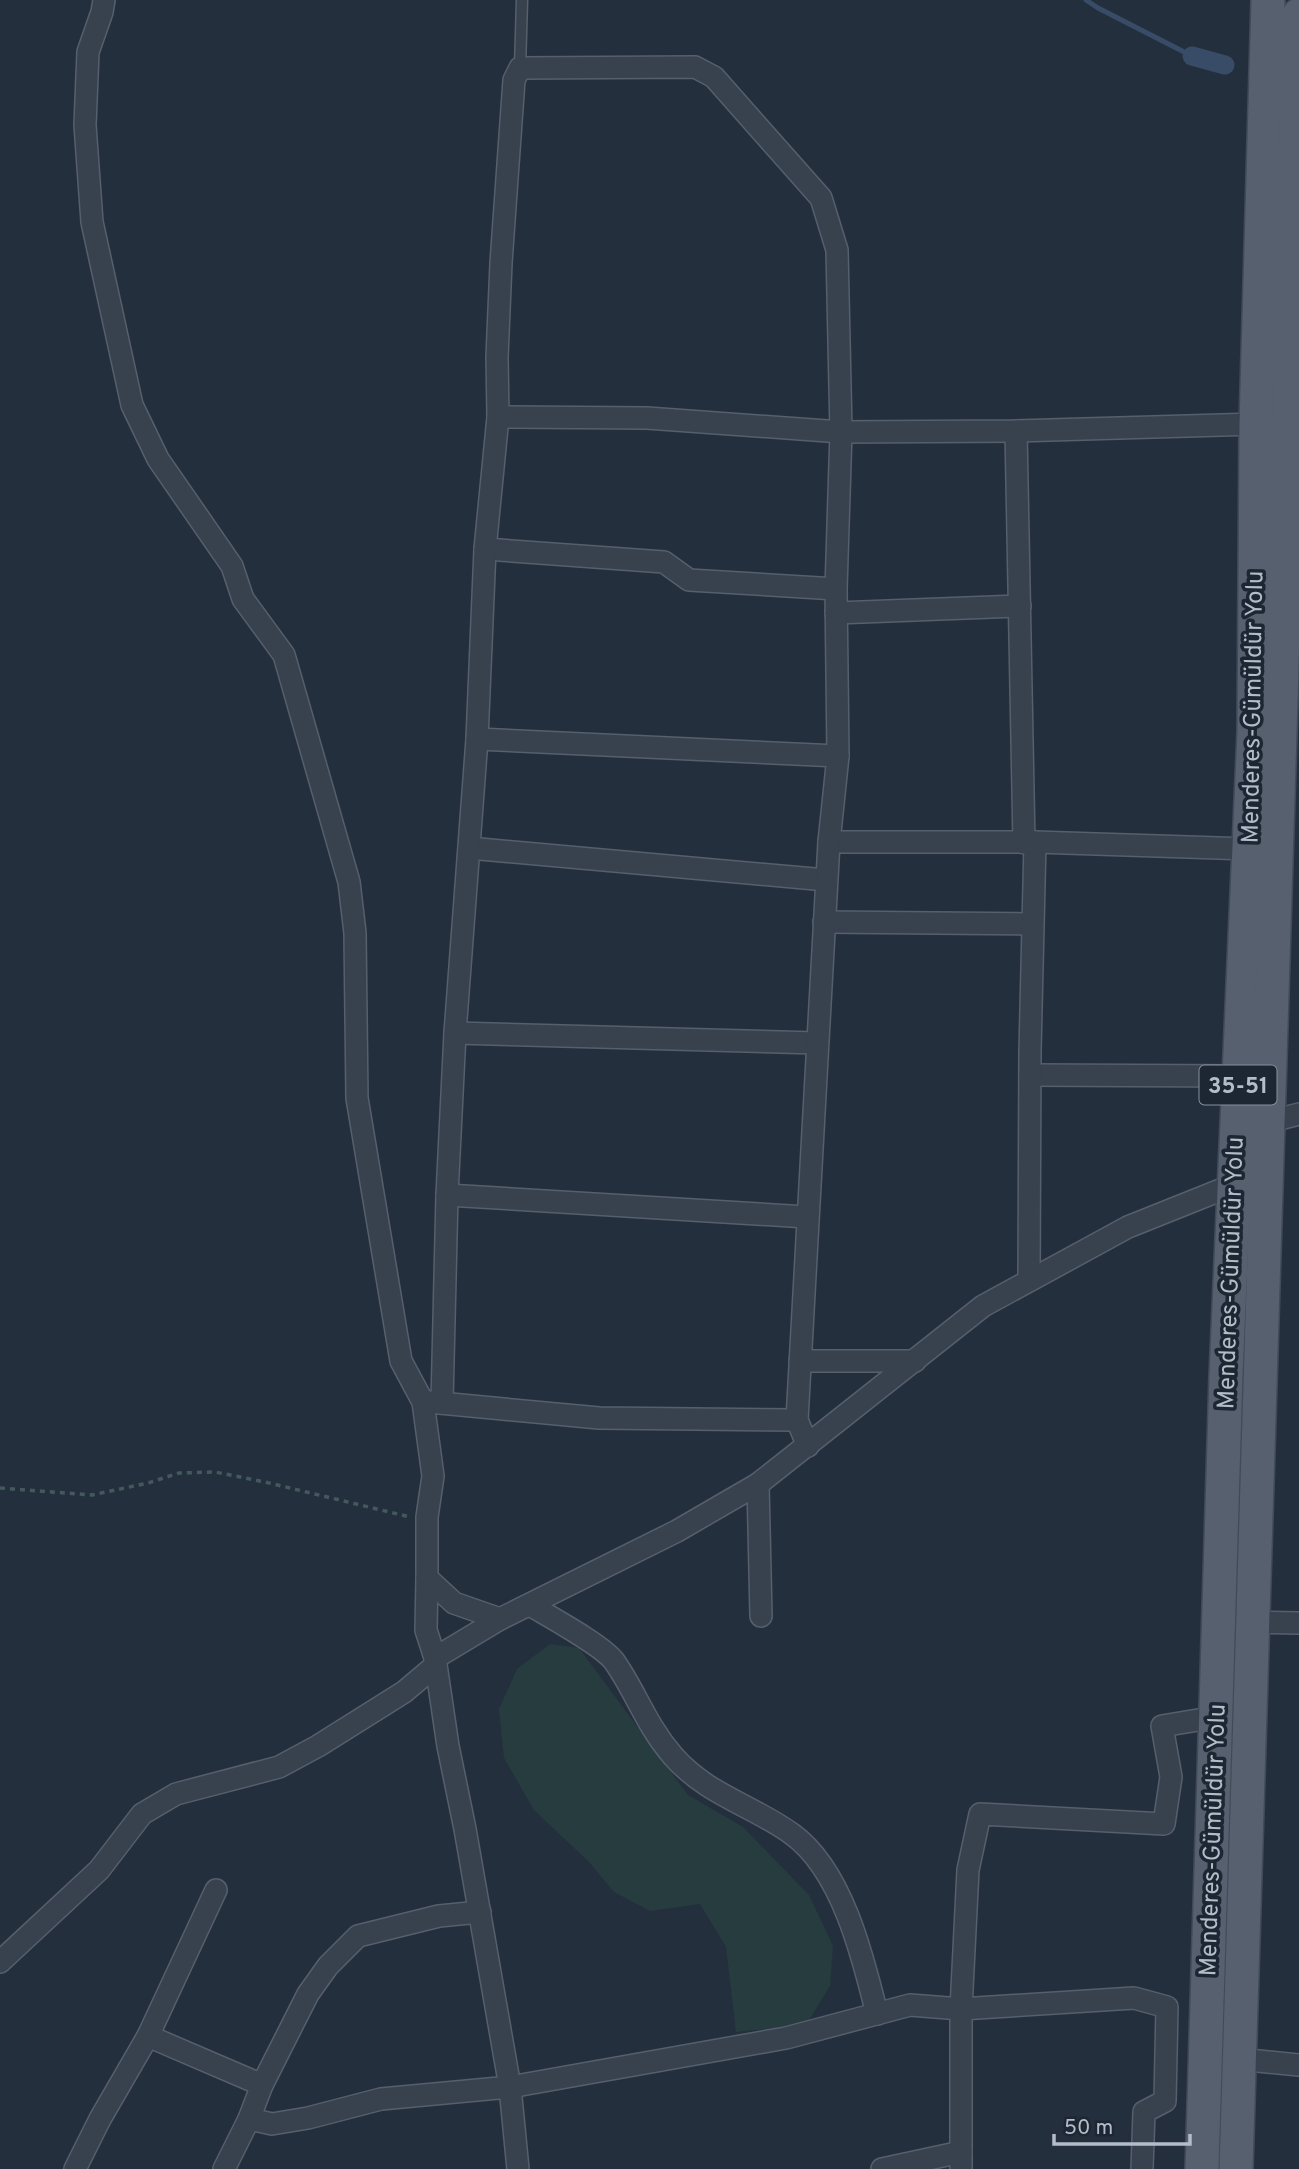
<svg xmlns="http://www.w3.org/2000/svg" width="1299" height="2169" font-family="Overpass,sans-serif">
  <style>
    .green { fill: #263c3f }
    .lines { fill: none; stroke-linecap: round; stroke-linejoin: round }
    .stream { stroke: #394c67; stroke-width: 5 }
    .canal { stroke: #394c67; stroke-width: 19 }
    .lane-casing { stroke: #565f6c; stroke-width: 13 }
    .street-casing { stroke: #565f6c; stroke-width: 24 }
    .primary-casing { stroke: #414a57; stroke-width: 36 }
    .path { stroke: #44595c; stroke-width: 3.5; stroke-dasharray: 5 5; stroke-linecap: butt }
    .lane { stroke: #38414e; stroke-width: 10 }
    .street { stroke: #38414e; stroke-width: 21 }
    .primary { stroke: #56606e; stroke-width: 33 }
    .labels { text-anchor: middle; stroke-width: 7; stroke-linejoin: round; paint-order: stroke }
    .shield { fill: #1d2633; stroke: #878f9c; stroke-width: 2 }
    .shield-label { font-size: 23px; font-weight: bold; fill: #b4bcc9 }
    .street-label { font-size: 24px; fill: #b4bcc9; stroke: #1d2633 }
  </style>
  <rect width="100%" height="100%" fill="#242f3e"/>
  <polygon class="green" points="550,1644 579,1648 688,1795 743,1827 809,1895 833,1946 830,1986 806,2025 736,2032 726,1947 700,1904 650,1911 614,1892 589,1862 534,1810 504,1758 499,1709 517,1669"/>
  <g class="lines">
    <polyline class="stream" points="1086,0 1098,8 1192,56"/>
    <polyline class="canal" points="1192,56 1225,65"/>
    <g class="lane-casing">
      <polyline id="lane" points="520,68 522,0"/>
    </g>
    <g class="street-casing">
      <g id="street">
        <polyline points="104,0 102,12 88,52 85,125 92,222 132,405 158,459 232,566 243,599 284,655 349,882 355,933 357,1098 401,1361 423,1402 433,1476 427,1517 427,1578 454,1603 500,1619"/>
        <polyline points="498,417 647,418 841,432 1016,431 1256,424"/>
        <polyline points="1016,431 1024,843"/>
        <polyline points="485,549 664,562 689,580 836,589"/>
        <polyline points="836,613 1020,606"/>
        <polyline points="477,739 838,756"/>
        <polyline points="469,848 826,880"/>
        <polyline points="824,922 1032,924"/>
        <polyline points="455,1033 817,1043"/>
        <polyline points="1030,1075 1238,1076"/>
        <polyline points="1268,1122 1299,1114"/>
        <polyline points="447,1195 807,1217"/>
        <polyline points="1029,1280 1030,1051 1035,842"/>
        <polyline points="800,1361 915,1361"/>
        <polyline points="429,1402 599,1418 797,1420"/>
        <polyline points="442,1403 447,1195 455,1033 477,739 485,549 498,417 497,357 501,263 514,80 520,68 695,67 714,77 821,198 837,250 841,432 836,589 838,756 829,842 1035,842 1249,849"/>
        <polyline points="808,1446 797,1420 829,842"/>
        <polyline points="758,1484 761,1616"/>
        <polyline points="427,1578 426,1630 435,1658"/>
        <path d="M530 1605C550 1617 602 1645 614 1661 636 1692 646 1725 673 1756 707 1795 752 1805 792 1834 842 1870 863 1957 877 2014"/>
        <polyline points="1252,1622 1299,1623"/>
        <polyline points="0,1962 99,1870 142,1814 176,1794 279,1767 318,1746 404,1692 436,1665"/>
        <polyline points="148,2036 262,2085"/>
        <polyline points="1238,2059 1299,2065"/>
        <polyline points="249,2119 272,2124 308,2118 381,2099 510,2087 518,2169"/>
        <polyline points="75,2169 100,2119 148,2036 216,1890"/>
        <polyline points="224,2169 249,2119 262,2085 308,1994 328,1966 358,1936 439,1916 480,1912"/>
        <polyline points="882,2169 961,2152"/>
        <polyline points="961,2169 961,2009 968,1870 980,1814 1164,1824 1171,1777 1162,1726 1216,1717"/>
        <polyline points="1142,2169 1144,2112 1165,2101 1167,2007 1134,1998 961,2009 910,2005 786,2038 510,2087 465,1829 448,1746 435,1658 500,1619 677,1531 758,1484 983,1306 1128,1227 1233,1185"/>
      </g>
    </g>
    <g class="primary-casing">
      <g id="primary">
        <polyline points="1202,2169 1226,1375 1254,731 1256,424 1268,0"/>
        <polyline points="1236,2169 1282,667 1299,15"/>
      </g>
    </g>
    <polyline class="path" points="0,1488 92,1495 148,1483 179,1473 215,1472 265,1482 410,1517"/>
    <use href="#lane" class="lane"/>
    <use href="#street" class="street"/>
    <use href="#primary" class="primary"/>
  </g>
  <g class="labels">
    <rect class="shield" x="1199.5" y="1065.5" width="77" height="39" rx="5"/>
    <g class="shield-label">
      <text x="1238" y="1093">35-51</text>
    </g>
    <g class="street-label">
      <text transform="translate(1252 707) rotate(-89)" y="8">Menderes-Gümüldür Yolu</text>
      <text transform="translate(1230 1273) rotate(-88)" y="8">Menderes-Gümüldür Yolu</text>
      <text transform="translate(1212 1840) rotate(-88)" y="8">Menderes-Gümüldür Yolu</text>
    </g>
  </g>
  <path d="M1054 2134v10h136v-10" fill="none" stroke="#b4bcc9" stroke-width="3.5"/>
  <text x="1064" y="2134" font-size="21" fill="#b4bcc9" stroke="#1d2633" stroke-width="5" paint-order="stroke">50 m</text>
</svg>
